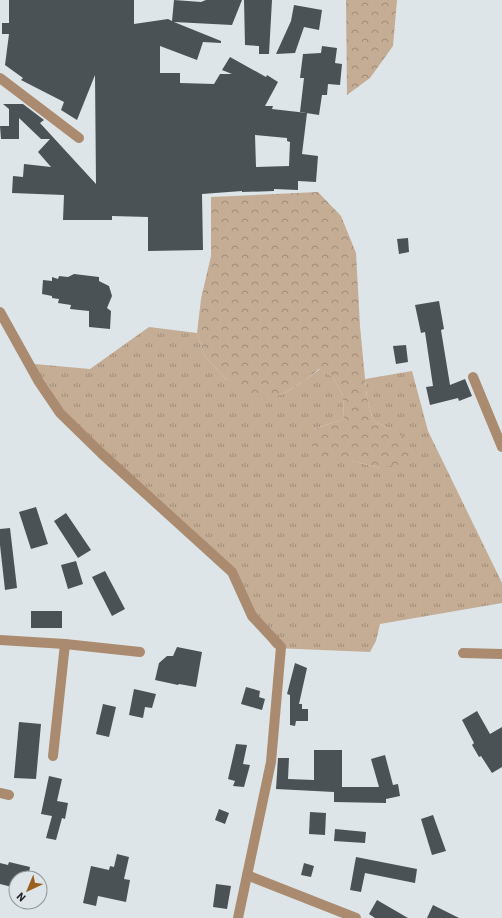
<svg xmlns="http://www.w3.org/2000/svg" width="502" height="918" font-family="Barlow,sans-serif">
  <style>
    .grass { fill: url(#grass-tufts) }
    .forest { fill: url(#forest-crowns) }
    .building { fill: #4b5255; fill-rule: evenodd }
    .lines { fill: none; stroke-linecap: round; stroke-linejoin: round }
    .minor { stroke: #aa8b6f; stroke-width: 10 }
  </style>
  <defs>
    <pattern id="grass-tufts" width="24" height="20" patternUnits="userSpaceOnUse"><rect width="24" height="20" fill="#c5ac95"/><path d="M3 7l-1-3M5 7V3M7 7l1-3M15 17l-1-3M17 17v-4M19 17l1-3" fill="none" stroke="#9f8b79"/></pattern>
    <pattern id="forest-crowns" width="20" height="18" patternUnits="userSpaceOnUse"><rect width="20" height="18" fill="#c5ac95"/><path d="M2 6a3 3 0 1 1 6 0M12 15a3 3 0 1 1 6 0" fill="none" stroke="#9f8b79"/></pattern>
  </defs>
  <rect width="100%" height="100%" fill="#dde5e8"/>
  <polygon class="grass" points="149,327 197,333 205,357 227,380 281,395 307,379 320,369 333,377 343,396 344,419 314,429 333,461 352,461 380,468 389,429 373,420 367,398 365,379 412,371 428,431 502,583 502,603 380,624 376,641 370,652 274,648 250,617 228,574 59,418 23,363 90,369"/>
  <g class="forest">
    <polygon points="346,0 397,0 393,46 370,78 347,95"/>
    <polygon points="318,192 341,216 356,253 360,326 365,379 367,398 373,420 405,438 412,451 406,463 380,468 352,461 333,461 318,454 310,443 314,429 344,419 343,396 333,377 319,369 307,379 281,395 253,397 227,380 205,357 197,333 201,299 211,256 211,197"/>
  </g>
  <g class="building">
    <path d="M9 0H134V24L168 19 172 21 174 0 201 2 206 0H242L232 25 174 22 221 41V43L203 42 197 60 160 46V73H180V83L214 84 220 74H232L222 70 230 57 266 77 267 75 278 82 265 106H273L272 109 307 113 302 154 318 156 316 182 298 181V190L274 189V191L242 192V191L202 194 203 250 148 251V217L112 216V220H63L64 195 12 193 13 176 23 177 24 164 51 167 38 152 50 139H41L19 118V139H1L0 126H9V109L3 104H23L44 120 40 123 96 184 95 75 77 120 61 110 64 102 21 80 23 78 5 65 9 34H2V23H9ZM255 135 287 138V141L290 142 289 166 256 167Z"/>
    <polygon points="244,0 272,0 269,54 259,54 259,46 245,45"/>
    <polygon points="294,5 322,10 319,30 304,27 295,53 276,54 291,21"/>
    <polygon points="322,46 337,48 335,63 342,64 340,85 328,84 327,95 322,95 319,115 300,112 304,78 300,78 303,54 321,53"/>
    <polygon points="408,238 409,252 399,254 397,239"/>
    <polygon points="74,274 99,277 99,281 109,286 112,296 107,308 111,311 110,329 89,327 89,311 70,309 71,305 58,303 59,299 52,298 52,296 42,294 43,280 52,281 52,277 58,279 59,276 68,277"/>
    <polygon points="439,301 444,329 441,330 450,385 465,379 472,396 459,401 458,398 430,405 426,387 433,386 425,332 421,333 415,305"/>
    <polygon points="406,345 408,362 396,364 393,346"/>
    <polygon points="36,507 48,544 31,549 19,512"/>
    <polygon points="66,513 91,550 78,558 54,521"/>
    <polygon points="10,528 17,588 5,590 0,545 0,529"/>
    <polygon points="76,561 83,584 68,589 61,565"/>
    <polygon points="105,571 125,609 112,616 92,577"/>
    <rect x="31" y="611" width="31" height="17"/>
    <polygon points="177,647 202,652 196,687 179,684 178,685 155,680 159,663 167,656 173,656"/>
    <polygon points="295,663 307,668 299,704 302,704 302,709 308,709 308,721 296,721 295,726 290,725 290,695 287,694"/>
    <polygon points="246,687 260,691 259,697 265,699 262,710 241,704"/>
    <polygon points="134,689 156,694 152,708 145,707 143,718 129,715"/>
    <polygon points="103,704 116,707 109,737 96,734"/>
    <polygon points="477,711 490,734 502,727 502,767 492,773 481,756 479,757 472,745 474,743 462,720"/>
    <polygon points="19,722 41,724 36,779 14,778"/>
    <polygon points="236,744 247,745 243,764 250,765 244,787 233,786 235,781 228,779"/>
    <polygon points="314,750 342,750 342,787 379,787 371,759 385,755 393,785 398,784 400,796 386,799 386,803 334,802 334,792 276,789 278,758 289,758 288,779 314,780"/>
    <polygon points="49,776 62,779 57,801 68,803 65,819 62,818 56,840 46,838 52,816 41,814"/>
    <polygon points="219,809 229,813 225,824 215,820"/>
    <polygon points="310,812 326,813 325,835 309,834"/>
    <polygon points="433,815 446,851 432,855 421,819"/>
    <polygon points="335,829 366,832 365,843 334,841"/>
    <polygon points="117,854 129,857 124,879 130,880 126,902 98,896 96,906 83,903 91,866 109,870 110,866 114,867"/>
    <polygon points="356,857 417,869 415,883 365,873 361,892 350,890"/>
    <polygon points="9,862 30,867 28,878 16,878 16,888 0,884 0,863 8,865"/>
    <polygon points="304,863 314,866 311,877 301,875"/>
    <polygon points="216,884 231,886 227,909 213,907"/>
    <polygon points="377,900 408,918 375,918 369,914"/>
    <polygon points="433,905 459,918 427,918"/>
  </g>
  <g class="lines">
    <g class="minor">
      <polyline points="0,78 79,138"/>
      <polyline points="0,312 39,382 60,413 102,454 232,572 252,616 281,647 271,762 238,918"/>
      <polyline points="473,377 502,447"/>
      <polyline points="0,640 65,644 140,652"/>
      <polyline points="463,653 502,654"/>
      <polyline points="53,756 65,644"/>
      <polyline points="0,793 9,795"/>
      <polyline points="247,875 356,918"/>
    </g>
  </g>
  <g transform="translate(28 890) rotate(224)"><circle r="19" fill="#dde5e8" stroke="#909698"/>
  <path d="M0-3L7 15L0 10L-7 15Z" fill="#9a601f"/>
  <text y="-6" font-size="11" font-weight="bold" text-anchor="middle" fill="#1c1f21">N</text>
  </g>
</svg>
